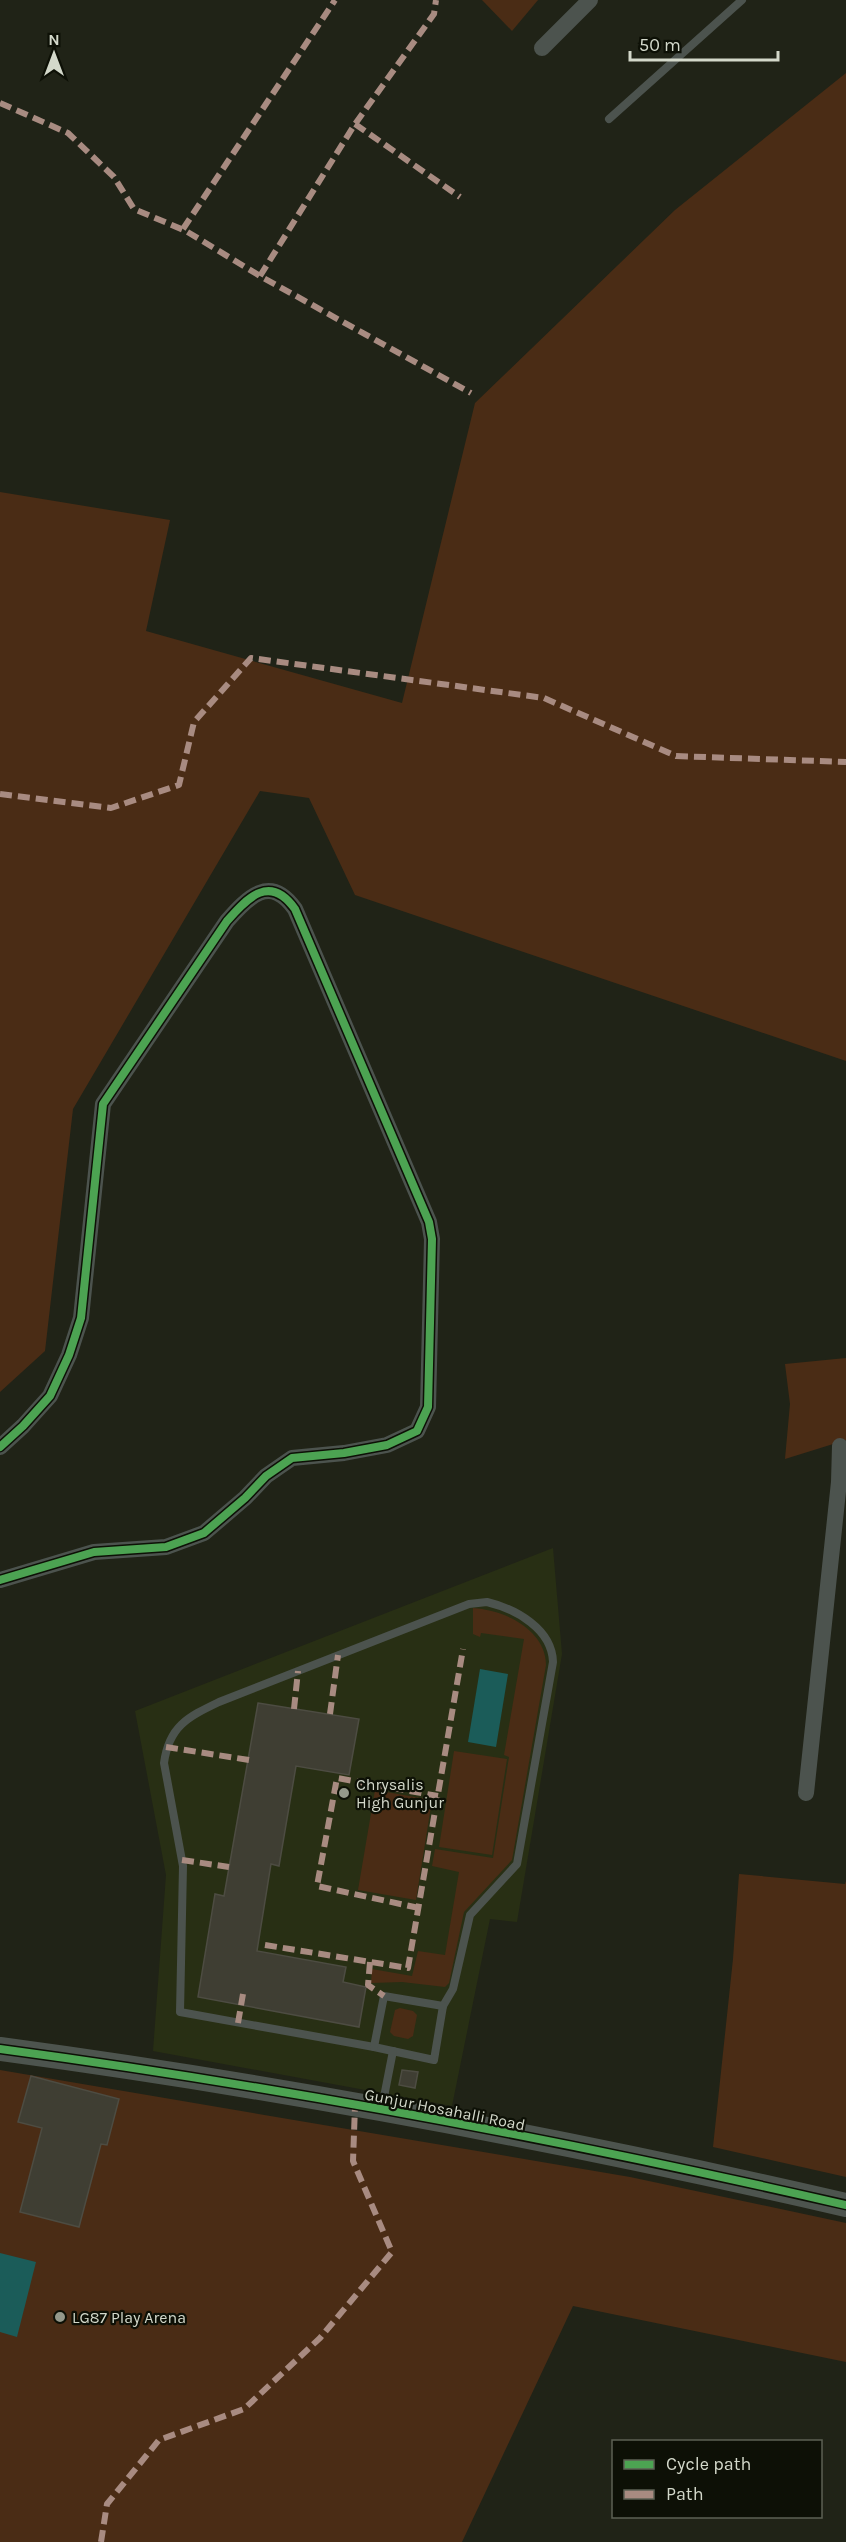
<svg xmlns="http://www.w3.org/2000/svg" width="846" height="2542" font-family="Karla,sans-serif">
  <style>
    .built { fill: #282f14 }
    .green { fill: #4a2c15 }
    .water { fill: #1b5c59 }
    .building { fill: #3f3e33; stroke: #4d4c42; stroke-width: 1.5 }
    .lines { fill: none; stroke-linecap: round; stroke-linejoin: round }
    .lane { stroke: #4c534e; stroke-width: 8 }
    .street { stroke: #4c534e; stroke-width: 16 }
    .secondary { stroke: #4d544e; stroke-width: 24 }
    .quiet { stroke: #a88b81; stroke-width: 6; stroke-dasharray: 12 6; stroke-linecap: butt }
    .cycleway-casing { stroke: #0d1006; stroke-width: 11 }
    .cycleway { stroke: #4ca352; stroke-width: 8 }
    .poi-dot { fill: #94998b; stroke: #0d1006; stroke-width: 2 }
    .labels { text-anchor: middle; stroke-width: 4.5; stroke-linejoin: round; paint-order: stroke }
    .poi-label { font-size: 16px; fill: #d3d8ca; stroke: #0d1006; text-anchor: start }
    .street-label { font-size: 16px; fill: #d3d8ca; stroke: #0d1006 }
  </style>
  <rect width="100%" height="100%" fill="#202317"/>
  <polygon class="built" points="553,1548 562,1654 517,1922 490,1919 452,2106 153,2051 166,1875 135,1711"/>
  <g class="green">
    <polygon points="482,0 538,0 512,31"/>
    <polygon points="846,73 846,1061 355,895 309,798 260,791 73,1109 45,1351 0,1392 0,492 170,520 146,631 402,703 475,403 675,210"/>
    <polygon points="846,1358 846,1440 785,1459 790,1404 785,1364"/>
    <path d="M473 1608C505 1610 546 1630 546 1665L512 1860 464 1912 449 1983 445 1987 402 1982 371 1983 372 1969 412 1976 418 1951 445 1955 459 1872 432 1866 435 1849 493 1858 509 1757 504 1755 524 1639 481 1633 480 1637 473 1634Z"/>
    <polygon points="454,1751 507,1759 492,1855 439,1847"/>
    <polygon points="375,1790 432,1800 416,1900 358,1890"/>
    <polygon points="739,1874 845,1884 846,1881 846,2177 713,2147 733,1959"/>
    <polygon points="400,2008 413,2011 417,2015 413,2036 408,2039 394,2036 390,2032 395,2010"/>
    <polygon points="0,2070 630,2177 846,2223 846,2362 573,2306 462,2542 0,2542"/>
  </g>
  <g class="water">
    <polygon points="480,1669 508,1674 496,1747 468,1742"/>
    <polygon points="0,2253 36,2262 17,2337 0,2332"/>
  </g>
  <g class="building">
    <polygon points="258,1703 359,1719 349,1775 296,1766 279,1866 271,1864 257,1951 346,1967 343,1982 366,1987 359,2027 198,1997 215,1894 224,1896"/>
    <polygon points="402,2070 418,2072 415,2088 399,2085"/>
    <polygon points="31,2076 119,2099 107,2145 101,2144 79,2227 20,2212 42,2128 18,2122"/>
  </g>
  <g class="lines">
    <g class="lane">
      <polyline points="609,119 742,0"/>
      <path d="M487 1602C516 1609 552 1629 553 1662L517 1864 470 1915 453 1989 443 2006 434 2060 374 2047 180 2012 183 1866 164 1763C169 1726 188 1717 219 1702L469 1604Z"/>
      <polyline points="374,2047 384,1996 443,2006"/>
      <polyline points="382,2107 393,2051"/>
    </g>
    <g class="street">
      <polyline points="542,48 590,0"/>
      <path d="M0 1447 23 1426 50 1396 69 1355 81 1318 103 1104 227 921C248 897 270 874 295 909L429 1222 432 1239 428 1407 417 1431 387 1445 344 1453 292 1458 266 1476 245 1498 204 1533 166 1547 94 1552 0 1580"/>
      <polyline points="806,1793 839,1482 840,1446"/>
    </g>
    <path class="secondary" d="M0 2049C283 2087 568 2141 846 2205"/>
    <g class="quiet">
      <polyline points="0,103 68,133 114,177 134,209 186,231 260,276 471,393"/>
      <polyline points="355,124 460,197"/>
      <polyline points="183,229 335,0"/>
      <polyline points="260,276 355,124 434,14 436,0"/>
      <polyline points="0,794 111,808 179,785 194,722 251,658 544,698 676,756 846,762"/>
      <polyline points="294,1709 298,1671"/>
      <polyline points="330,1714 338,1655"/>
      <polyline points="166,1747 249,1760"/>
      <polyline points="182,1860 229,1867"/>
      <polyline points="419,1908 317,1886 337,1778 438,1796"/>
      <polyline points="265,1945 408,1968 463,1649"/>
      <polyline points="370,1962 368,1985 384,1996"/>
      <polyline points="238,2023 243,1994"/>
      <polyline points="101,2542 107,2504 159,2440 244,2409 320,2338 392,2252 353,2161 355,2106"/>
    </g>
    <g class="cycleway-casing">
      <g id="cycleway">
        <path d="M0 1447 23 1426 50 1396 69 1355 81 1318 103 1104 227 921C248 897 270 874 295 909L429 1222 432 1239 428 1407 417 1431 387 1445 344 1453 292 1458 266 1476 245 1498 204 1533 166 1547 94 1552 0 1580"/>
        <path d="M0 2049C283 2087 568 2141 846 2205"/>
      </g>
    </g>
    <use href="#cycleway" class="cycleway"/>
  </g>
  <g class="poi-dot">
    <circle cx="344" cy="1793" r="6"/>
    <circle cx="60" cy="2317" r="6"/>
  </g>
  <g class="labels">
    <g class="poi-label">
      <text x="356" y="1790">Chrysalis<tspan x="356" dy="18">High Gunjur</tspan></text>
      <text x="72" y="2323">LG87 Play Arena</text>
    </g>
    <g class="street-label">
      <text transform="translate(445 2109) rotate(11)" y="6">Gunjur Hosahalli Road</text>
    </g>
  </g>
  <rect x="612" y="2440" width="210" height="78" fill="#0d1006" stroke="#5c6054" stroke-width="1.5"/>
  <rect x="624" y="2460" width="30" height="9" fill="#4ca352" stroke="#5c6054" stroke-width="1.5"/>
  <text x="666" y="2470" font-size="18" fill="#d3d8ca">Cycle path</text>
  <rect x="624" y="2490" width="30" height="9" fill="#a88b81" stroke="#5c6054" stroke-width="1.5"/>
  <text x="666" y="2500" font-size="18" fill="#d3d8ca">Path</text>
  <g transform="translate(54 54)" stroke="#0d1006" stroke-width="4.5" paint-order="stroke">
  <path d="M0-4.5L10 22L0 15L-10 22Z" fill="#d3d8ca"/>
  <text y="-9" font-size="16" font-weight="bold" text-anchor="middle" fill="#d3d8ca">N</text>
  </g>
  <path d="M630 51v9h148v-9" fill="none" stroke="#d3d8ca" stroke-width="3"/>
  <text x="639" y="51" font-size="18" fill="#d3d8ca" stroke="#0d1006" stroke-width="4.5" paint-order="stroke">50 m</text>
</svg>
